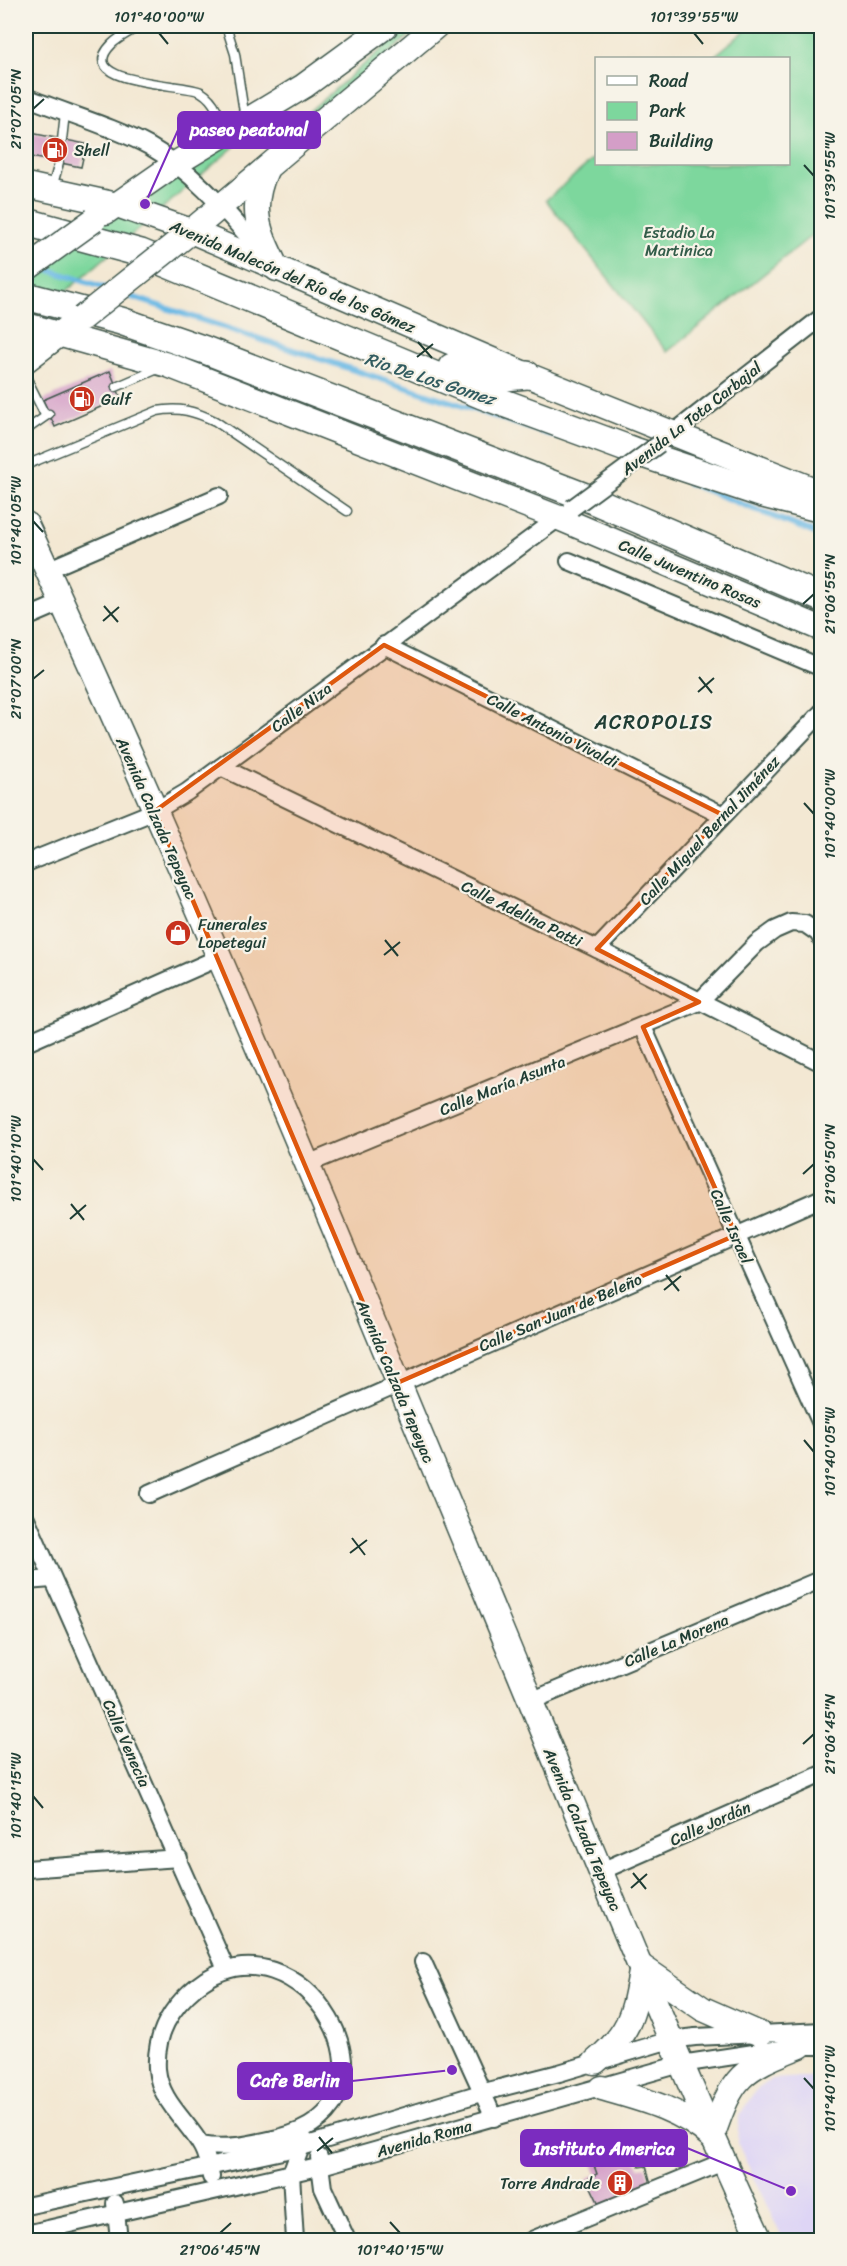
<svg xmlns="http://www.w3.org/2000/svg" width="847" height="2266" font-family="Sriracha,sans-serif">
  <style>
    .built { fill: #ded5f5 }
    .green { fill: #7dd79d; stroke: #4e8a68; stroke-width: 1.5 }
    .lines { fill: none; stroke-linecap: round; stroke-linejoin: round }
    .stream { stroke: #6bb9e5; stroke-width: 6 }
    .building { fill: #d49ec7 }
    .lane-casing { stroke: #3f574c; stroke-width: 11 }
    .street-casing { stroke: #3f574c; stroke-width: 20 }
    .secondary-casing { stroke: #3f574c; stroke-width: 27 }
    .primary-casing { stroke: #3f574c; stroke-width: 30 }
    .lane { stroke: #fff; stroke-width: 8 }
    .street { stroke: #fff; stroke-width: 16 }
    .secondary { stroke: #fff; stroke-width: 24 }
    .primary { stroke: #fff; stroke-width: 27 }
    .street-bridge-casing { stroke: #3f574c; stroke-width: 20; stroke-linecap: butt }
    .secondary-bridge-casing { stroke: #3f574c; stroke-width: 27; stroke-linecap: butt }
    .street-bridge { stroke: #fff; stroke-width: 16 }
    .secondary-bridge { stroke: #fff; stroke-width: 24 }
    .marked { fill: #de580e; fill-opacity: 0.2; stroke: #de580e; stroke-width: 4.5; stroke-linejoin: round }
    .ticks { fill: none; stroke: #1f3d34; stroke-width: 2 }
    .labels { text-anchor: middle; stroke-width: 4.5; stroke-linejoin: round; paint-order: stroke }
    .poi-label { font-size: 16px; fill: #1f3d34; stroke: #f7f3e8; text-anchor: start }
    .park-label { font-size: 16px; fill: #325c49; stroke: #f7f3e8 }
    .street-label { font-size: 16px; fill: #1f3d34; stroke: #f7f3e8 }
    .water-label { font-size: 18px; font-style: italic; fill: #325c60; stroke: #f7f3e8 }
    .quarter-label { font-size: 20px; letter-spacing: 1.5px; fill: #1f3d34; stroke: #f7f3e8 }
    .leader { fill: none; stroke: #7b2cbf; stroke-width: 2 }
    .callout-dot { fill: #7b2cbf; stroke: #f7f3e8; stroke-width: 2 }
    .callout { fill: #7b2cbf; stroke: #7b2cbf; stroke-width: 2 }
    .callout-label { font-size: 18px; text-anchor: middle; font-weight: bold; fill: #fff }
    .neatline { fill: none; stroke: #1f3d34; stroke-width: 2 }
    .ticks-label { font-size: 15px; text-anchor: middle; fill: #1f3d34 }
  </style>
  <rect width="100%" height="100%" fill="#f7f3e8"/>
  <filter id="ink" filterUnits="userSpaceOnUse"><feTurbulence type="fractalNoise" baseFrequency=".0167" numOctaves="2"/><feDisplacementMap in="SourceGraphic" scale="12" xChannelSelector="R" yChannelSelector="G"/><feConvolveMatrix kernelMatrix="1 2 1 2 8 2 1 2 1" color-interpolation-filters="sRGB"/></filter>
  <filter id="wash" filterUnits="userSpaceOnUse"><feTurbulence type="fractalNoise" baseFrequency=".008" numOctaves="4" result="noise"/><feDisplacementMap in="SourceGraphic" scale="24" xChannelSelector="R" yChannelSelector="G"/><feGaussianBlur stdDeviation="1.35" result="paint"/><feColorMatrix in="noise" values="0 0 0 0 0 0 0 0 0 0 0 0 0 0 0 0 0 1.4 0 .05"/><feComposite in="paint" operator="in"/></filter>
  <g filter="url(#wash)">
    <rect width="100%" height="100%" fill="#f3e8d3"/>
    <polygon class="built" points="821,2076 821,2240 783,2240 737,2142 739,2116 755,2091 772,2079"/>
    <g class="green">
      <polygon points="369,26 401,26 250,133 26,326 26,275"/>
      <polygon points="409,26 421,26 309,121 305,115"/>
      <polygon points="751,26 821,26 821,228 667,352 546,200 596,157 596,164 788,164 788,58 712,58"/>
    </g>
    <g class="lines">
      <g class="stream">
        <polyline points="40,267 108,289"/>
        <polyline points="123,294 558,437"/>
        <polyline points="689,483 822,536"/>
      </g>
    </g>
    <g id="blocks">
      <g class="building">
        <polygon points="26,132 86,144 81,167 26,156"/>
        <polygon points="110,371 121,398 55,427 43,400"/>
        <polygon points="622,2150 624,2160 635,2157 639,2167 646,2166 652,2187 601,2208 587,2179 597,2174 592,2160"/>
      </g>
    </g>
  </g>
  <g filter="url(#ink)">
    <use href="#blocks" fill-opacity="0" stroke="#3f574c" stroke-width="1.5"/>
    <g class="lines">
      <g class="lane-casing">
        <g id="lane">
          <path d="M139 26C130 32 119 37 112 44 71 85 185 83 201 92 216 101 220 117 224 132"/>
          <polyline points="226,26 235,54 245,119"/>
          <polyline points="62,140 65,113"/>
          <polyline points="52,188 59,163"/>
          <polyline points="26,377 45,415"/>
          <polyline points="116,387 160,368"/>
          <polyline points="26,430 49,414"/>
          <path d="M26 465 157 411C180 407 194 411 215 421L347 511"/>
        </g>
      </g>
      <g class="street-casing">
        <g id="street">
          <path d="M26 97C65 113 112 126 149 146 195 172 231 217 265 256"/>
          <polyline points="667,438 822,317"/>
          <polyline points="569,561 822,668"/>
          <polyline points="47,570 219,496"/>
          <polyline points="26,618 61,603"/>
          <polyline points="384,645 723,815"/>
          <polyline points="221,767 597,949 822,1063"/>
          <polyline points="26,863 155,811 187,792 564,514"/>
          <polyline points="597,949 822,712"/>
          <polyline points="643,1027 822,1426"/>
          <polyline points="26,1043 218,958"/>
          <polyline points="305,1165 699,1002 757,943 775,930 791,923 805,924 818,933 822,940"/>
          <polyline points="149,1494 822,1198"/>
          <polyline points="26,1518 226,1969"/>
          <polyline points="26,1581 52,1579"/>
          <polyline points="531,1701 822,1579"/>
          <polyline points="26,1869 179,1858"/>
          <polyline points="599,1872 822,1774"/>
          <polyline points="423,1962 494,2118"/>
          <path d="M201 2145C228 2150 251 2144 278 2138 421 2104 299 1905 197 1986 170 2008 155 2034 157 2069 160 2102 187 2120 202 2147 207 2156 209 2167 211 2177"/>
          <polyline points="319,2157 323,2188 347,2240"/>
          <polyline points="115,2203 119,2240"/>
          <polyline points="26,2206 301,2147 484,2092 559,2073 670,2040 695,2037 822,2031"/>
          <polyline points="26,2234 318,2167 681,2064 800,2046 822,2046"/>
          <polyline points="295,2240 291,2174 304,2139"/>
          <polyline points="532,2240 723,2162"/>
        </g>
      </g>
      <g class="secondary-casing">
        <g id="secondary">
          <path d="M266 170C248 210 259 232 277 269"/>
          <polyline points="26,185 117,205 191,231 527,375 822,493"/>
          <polyline points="106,212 175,164 304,86 386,26"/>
          <polyline points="184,237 436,26"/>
          <polyline points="26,325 168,365 559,518 822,629"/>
          <polyline points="26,360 69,327"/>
          <path d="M26 524C205 910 366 1304 529 1697 604 1879 677 2062 760 2240"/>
          <path d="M595 2062C633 2030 633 2013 642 1967L703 2009 760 2034"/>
          <path d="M602 2088C641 2099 681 2109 712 2137 733 2075 740 2070 800 2046"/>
        </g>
      </g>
      <g class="primary-casing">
        <g id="primary">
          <polyline points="26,222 141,253 482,395 634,451 763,494 822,509"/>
          <polyline points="26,296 121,321 205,350 593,500 822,598"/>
          <polyline points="452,367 496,378 527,375"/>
        </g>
      </g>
      <use href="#lane" class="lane"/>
      <use href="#street" class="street"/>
      <use href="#secondary" class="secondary"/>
      <use href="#primary" class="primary"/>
      <g class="street-bridge-casing">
        <polyline id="street-bridge" points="572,508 659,444"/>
      </g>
      <g class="secondary-bridge-casing">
        <g id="secondary-bridge">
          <polyline points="26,269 94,220"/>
          <polyline points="82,318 184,237"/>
        </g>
      </g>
      <use href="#street-bridge" class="street-bridge"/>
      <use href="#secondary-bridge" class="secondary-bridge"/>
    </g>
  </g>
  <path class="marked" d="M384 645 723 815 597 949 699 1002 643 1027 736 1235 397 1383 155 811Z"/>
  <path class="ticks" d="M159 33 168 44M694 33 703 44M33 109 44 99M804 165 814 176M418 342 432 358M417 357 433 344M33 521 43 532M803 604 814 594M104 606 118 622M103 621 119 607M699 677 712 693M33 679 44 670M698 692 714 678M804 803 814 814M385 940 398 956M384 955 400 942M33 1159 43 1170M803 1174 814 1164M71 1204 84 1220M70 1219 86 1205M666 1275 679 1291M664 1290 681 1276M804 1440 814 1452M352 1538 365 1555M350 1553 367 1540M803 1744 814 1734M33 1796 43 1808M633 1873 646 1889M631 1888 647 1874M804 2078 814 2089M319 2137 332 2153M317 2151 333 2138M390 2222 400 2233M220 2233 231 2223"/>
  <defs>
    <g id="fuel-disc" transform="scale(1.35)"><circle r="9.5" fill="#c8321e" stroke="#f7f3e8"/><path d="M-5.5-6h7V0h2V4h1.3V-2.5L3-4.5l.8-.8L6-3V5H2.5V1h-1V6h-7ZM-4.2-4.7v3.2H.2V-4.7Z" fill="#fff"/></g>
    <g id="shop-disc" transform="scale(1.35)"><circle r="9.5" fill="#c8321e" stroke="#f7f3e8"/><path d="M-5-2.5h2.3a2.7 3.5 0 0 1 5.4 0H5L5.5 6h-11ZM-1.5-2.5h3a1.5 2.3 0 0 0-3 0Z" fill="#fff"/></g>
    <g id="building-disc" transform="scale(1.35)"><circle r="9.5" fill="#c8321e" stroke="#f7f3e8"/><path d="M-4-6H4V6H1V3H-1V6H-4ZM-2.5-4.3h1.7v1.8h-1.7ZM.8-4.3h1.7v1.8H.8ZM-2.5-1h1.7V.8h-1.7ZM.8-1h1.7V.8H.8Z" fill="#fff"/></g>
  </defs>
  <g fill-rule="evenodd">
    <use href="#fuel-disc" x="55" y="150"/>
    <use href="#fuel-disc" x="82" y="399"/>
    <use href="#shop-disc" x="178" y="933"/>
    <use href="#building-disc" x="620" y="2183"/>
  </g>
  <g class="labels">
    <g class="poi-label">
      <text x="74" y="156">Shell</text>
      <text x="101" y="405">Gulf</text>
      <text x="198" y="930">Funerales<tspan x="198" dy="18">Lopetegui</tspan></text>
      <text x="600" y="2189" text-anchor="end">Torre Andrade</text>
    </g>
    <g class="park-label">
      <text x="679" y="238">Estadio La<tspan x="679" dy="18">Martinica</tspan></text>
    </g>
    <g class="street-label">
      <text transform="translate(293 276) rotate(23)" y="6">Avenida Malecón del Río de los Gómez</text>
      <text transform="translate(691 418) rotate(-38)" y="6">Avenida La Tota Carbajal</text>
      <text transform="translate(690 573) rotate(23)" y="6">Calle Juventino Rosas</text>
      <text transform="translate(301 707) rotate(-37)" y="6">Calle Niza</text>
      <text transform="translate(553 730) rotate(27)" y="6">Calle Antonio Vivaldi</text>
      <text transform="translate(157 818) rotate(66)" y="6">Avenida Calzada Tepeyac</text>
      <text transform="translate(709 830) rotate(-47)" y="6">Calle Miguel Bernal Jiménez</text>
      <text transform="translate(522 913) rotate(26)" y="6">Calle Adelina Patti</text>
      <text transform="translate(502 1085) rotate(-22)" y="6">Calle María Asunta</text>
      <text transform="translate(732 1226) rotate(66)" y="6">Calle Israel</text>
      <text transform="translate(560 1312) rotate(-23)" y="6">Calle San Juan de Beleño</text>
      <text transform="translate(396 1381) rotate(67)" y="6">Avenida Calzada Tepeyac</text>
      <text transform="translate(676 1640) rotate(-23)" y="6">Calle La Morena</text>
      <text transform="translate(127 1743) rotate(66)" y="6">Calle Venecia</text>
      <text transform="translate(710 1823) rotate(-24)" y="6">Calle Jordán</text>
      <text transform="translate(583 1829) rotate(67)" y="6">Avenida Calzada Tepeyac</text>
      <text transform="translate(424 2138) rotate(-16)" y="6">Avenida Roma</text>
    </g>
    <g class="water-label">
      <text transform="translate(430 379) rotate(18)" y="6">Rio De Los Gomez</text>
    </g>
    <g class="quarter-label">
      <text x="654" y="729">ACROPOLIS</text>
    </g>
  </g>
  <path class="leader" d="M145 204L178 130M452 2070L352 2081M791 2191L687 2148"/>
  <g class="callout-dot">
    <circle cx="145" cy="204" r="6"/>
    <circle cx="452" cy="2070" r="6"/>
    <circle cx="791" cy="2191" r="6"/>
  </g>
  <g class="callout">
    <rect x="178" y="112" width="142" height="36" rx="6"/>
    <rect x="238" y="2063" width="114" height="36" rx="6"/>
    <rect x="521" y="2130" width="166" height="36" rx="6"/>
  </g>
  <g class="callout-label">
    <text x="249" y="136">paseo peatonal</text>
    <text x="295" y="2087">Cafe Berlin</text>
    <text x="604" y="2155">Instituto America</text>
  </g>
  <rect width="847" height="2266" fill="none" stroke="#f7f3e8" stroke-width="66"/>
  <rect x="595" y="57" width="195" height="108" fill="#f7f3e8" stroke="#a1aaa0" stroke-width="1.5"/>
  <rect x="607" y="76" width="30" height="9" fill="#ffffff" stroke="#a1aaa0" stroke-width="1.5"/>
  <text x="649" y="87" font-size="18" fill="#1f3d34">Road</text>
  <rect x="607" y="102" width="30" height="18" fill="#7dd79d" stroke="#a1aaa0" stroke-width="1.5"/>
  <text x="649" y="117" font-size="18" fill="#1f3d34">Park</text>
  <rect x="607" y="132" width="30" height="18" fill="#d49ec7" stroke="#a1aaa0" stroke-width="1.5"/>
  <text x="649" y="147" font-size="18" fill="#1f3d34">Building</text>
  <rect x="33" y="33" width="781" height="2200" class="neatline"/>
  <g class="ticks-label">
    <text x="159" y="22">101°40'00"W</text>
    <text x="694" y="22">101°39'55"W</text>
    <text transform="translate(16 109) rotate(-90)" y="5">21°07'05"N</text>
    <text transform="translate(830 176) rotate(-90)" y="5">101°39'55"W</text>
    <text transform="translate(16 521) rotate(-90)" y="5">101°40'05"W</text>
    <text transform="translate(830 594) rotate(-90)" y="5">21°06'55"N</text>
    <text transform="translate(16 679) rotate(-90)" y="5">21°07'00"N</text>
    <text transform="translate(830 814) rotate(-90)" y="5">101°40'00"W</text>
    <text transform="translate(16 1159) rotate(-90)" y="5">101°40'10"W</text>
    <text transform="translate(830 1164) rotate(-90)" y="5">21°06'50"N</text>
    <text transform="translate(830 1452) rotate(-90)" y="5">101°40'05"W</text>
    <text transform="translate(830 1734) rotate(-90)" y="5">21°06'45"N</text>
    <text transform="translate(16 1796) rotate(-90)" y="5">101°40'15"W</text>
    <text transform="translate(830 2089) rotate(-90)" y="5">101°40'10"W</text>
    <text x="220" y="2255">21°06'45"N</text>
    <text x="400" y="2255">101°40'15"W</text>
  </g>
</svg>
